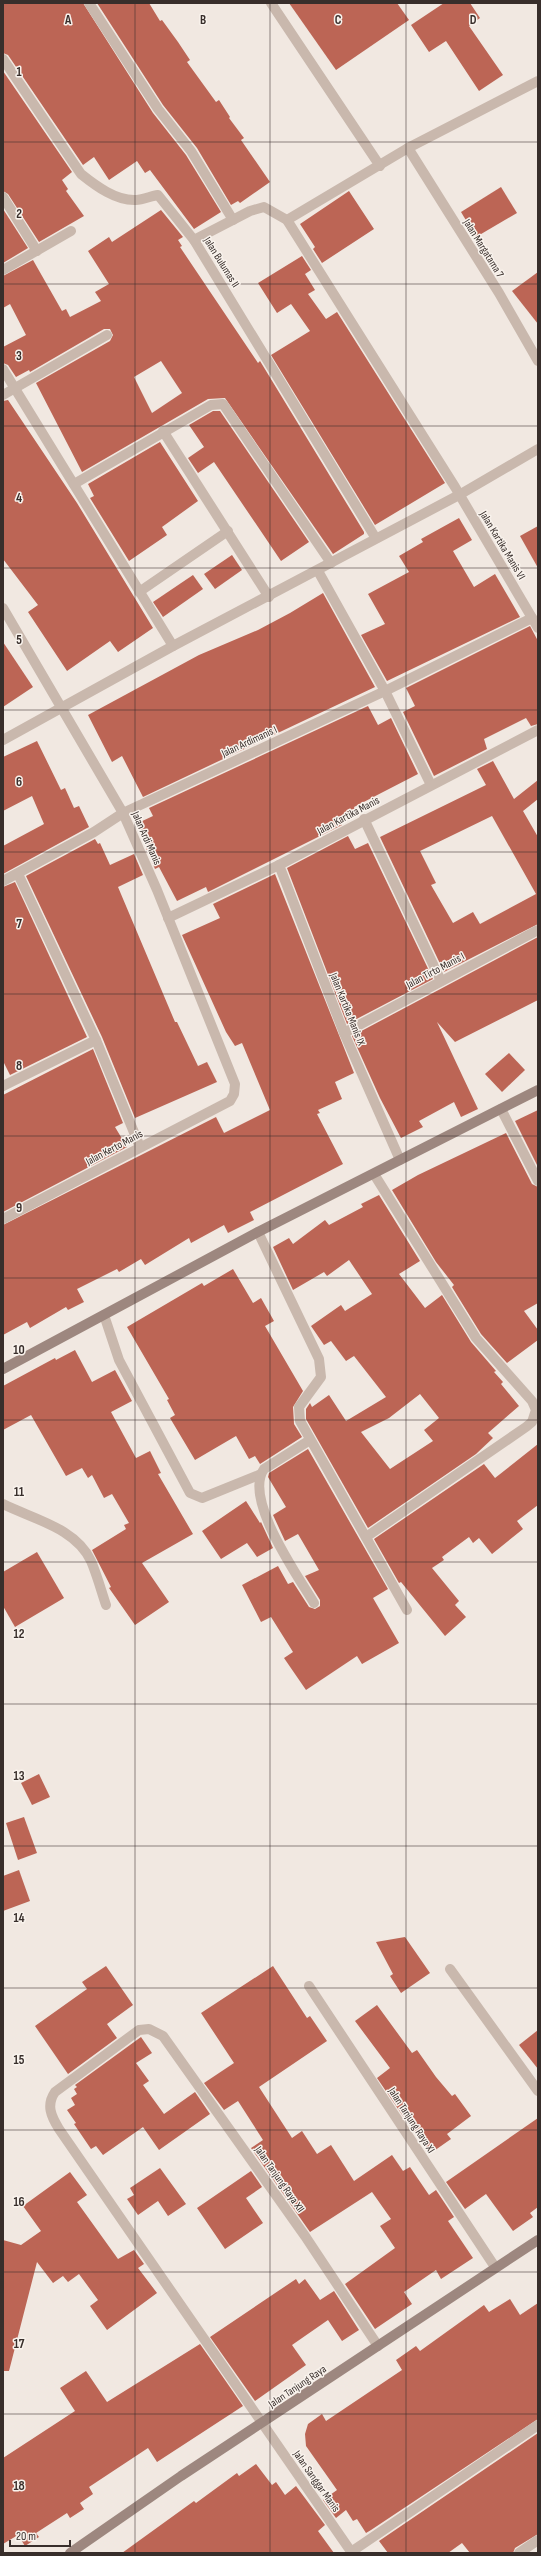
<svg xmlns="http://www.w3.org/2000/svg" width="541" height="2556" font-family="'Sofia Sans Condensed',sans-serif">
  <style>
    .building { fill: #bc6555; fill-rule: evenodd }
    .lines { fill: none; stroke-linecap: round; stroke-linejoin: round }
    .street { stroke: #c9b8ad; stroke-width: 10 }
    .secondary { stroke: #9d877f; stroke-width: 10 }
    .grid { fill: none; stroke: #382e2b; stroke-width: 1; stroke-opacity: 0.55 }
    .labels { text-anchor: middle; stroke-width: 3; stroke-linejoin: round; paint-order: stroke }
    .street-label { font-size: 11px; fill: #382e2b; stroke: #f9f3ed }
    .grid-label { font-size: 13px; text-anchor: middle; font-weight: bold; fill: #382e2b; stroke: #f9f3ed; stroke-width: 3; stroke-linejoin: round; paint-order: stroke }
  </style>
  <rect width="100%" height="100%" fill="#f1e8e1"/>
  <g class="building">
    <polygon points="3,3 83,3 153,113 186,155 221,212 194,229 150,170 145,173 137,161 109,180 94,157 83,165 8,55 3,53"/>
    <polygon points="97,3 149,3 160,21 162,20 178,42 190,60 187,62 216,102 219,100 230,117 229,118 244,138 241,140 270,182 240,203 238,201 231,205 197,148 163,105"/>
    <polygon points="289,3 397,3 409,20 336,70"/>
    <polygon points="444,3 470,3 480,18 469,26 503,75 479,91 446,41 429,52 411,25"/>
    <polygon points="3,71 72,172 62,180 68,189 66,191 84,216 39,242 8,194 3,191"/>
    <polygon points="501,187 517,213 476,237 461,212"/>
    <polygon points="349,191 374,229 322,263 313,249 315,247 300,224"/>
    <polygon points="3,209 28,248 3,263"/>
    <path d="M161 210 183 237 178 240 182 246 180 247 258 363 260 361 364 532V534L333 554 225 398 208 399 82 472 36 383 110 341 113 335 110 329H104L30 372 29 370 16 377 8 365 3 363V347L26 335 10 304 3 308V276L33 260 62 311 66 309 70 317 101 301 95 292 109 284 88 251 109 237 112 242ZM161 361 182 393 152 413 134 377Z"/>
    <polygon points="302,256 311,270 305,274 315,290 308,294 326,319 337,312 445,483 375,525 271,355 310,331 291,304 277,313 258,283"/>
    <polygon points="538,272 538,324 512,291"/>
    <polygon points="8,400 77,503 153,628 118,652 110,641 67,671 28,612 38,605 3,559 3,401"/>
    <polygon points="213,411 220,411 309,542 281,561 214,462 198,473 188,458 204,447 189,425"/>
    <polygon points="160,442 198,501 162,527 167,535 129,561 90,498 94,496 88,484"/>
    <polygon points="459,518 472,540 453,551 474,587 495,574 520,617 387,681 361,635 385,624 368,594 409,572 399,556 423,542 421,539"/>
    <polygon points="538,526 538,568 520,536"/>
    <polygon points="232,555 242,570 215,589 204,574"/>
    <polygon points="193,575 203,589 163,617 153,602"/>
    <polygon points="323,593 375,687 143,797 122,756 112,762 88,715 199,655 258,630 290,613"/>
    <polygon points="530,626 538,641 538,724 531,726 526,718 484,739 487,749 434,776 403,712 415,706 406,688"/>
    <polygon points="3,642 33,687 3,707"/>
    <polygon points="368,706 378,725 391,718 418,774 354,807 355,810 339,818 342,825 208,892 206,887 177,901 159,867 155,869 146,848 148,845 138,823 153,816 149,808"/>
    <polygon points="37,741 61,790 65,788 74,808 79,806 89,827 3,874 3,846 44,824 32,796 3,811 3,757"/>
    <path d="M493 761 514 799 538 780V799L523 811 538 837V924L444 972 380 837 486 785 477 769ZM492 816 536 894 480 924 473 912 453 923 431 885 436 883 420 851Z"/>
    <polygon points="348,836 355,849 368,843 433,979 347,1024 287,868"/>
    <polygon points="95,839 98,844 100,843 110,865 134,854 143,875 118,887 175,1022 177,1022 198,1066 207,1062 217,1082 135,1118 102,1037 26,876"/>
    <polygon points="275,874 354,1073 335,1082 342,1099 318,1110 320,1113 317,1114 343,1164 250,1212 254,1220 228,1233 224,1225 191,1243 189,1238 145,1265 141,1259 119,1272 117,1269 77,1289 84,1302 68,1310 66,1307 30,1328 27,1322 3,1335 3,1225 216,1117 224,1133 270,1110 242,1043 235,1046 226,1032 182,935 220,918 213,904"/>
    <polygon points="15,882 87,1037 10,1075 3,1061 3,887"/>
    <polygon points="538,937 538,1000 455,1042 437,1022 478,1109 461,1117 454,1102 419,1121 423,1127 401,1138 380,1098 352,1036"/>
    <polygon points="93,1049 123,1123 115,1127 127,1147 3,1212 3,1095"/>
    <polygon points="509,1053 525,1070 502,1092 485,1074"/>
    <polygon points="538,1110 538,1167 515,1121"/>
    <polygon points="506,1133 532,1184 538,1187 538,1303 524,1311 538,1330 538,1340 507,1363 481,1334 452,1287 454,1285 436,1262 392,1190 418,1175"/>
    <path d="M379 1195 420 1261 399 1274 425 1308 442 1295 471 1342 496 1371 494 1372 503 1382 501 1384 519 1406 488 1433 493 1438 476 1454 368 1528 306 1419V1409L310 1403 312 1407 329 1395 346 1421 386 1397 354 1356 346 1361 331 1341 324 1345 311 1326 341 1305 345 1311 372 1294 349 1260 327 1276 324 1272 293 1290 273 1247 289 1238 293 1244 325 1220 329 1225 363 1207 361 1204ZM420 1394 439 1418 424 1430 433 1441 390 1469 361 1432 389 1418Z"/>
    <polygon points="233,1269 253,1303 261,1298 274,1321 265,1326 303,1391 293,1407 294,1424 302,1437 260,1464 255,1456 249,1459 236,1436 195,1460 170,1418 175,1415 167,1400 169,1399 127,1327 202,1283 204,1286"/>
    <polygon points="75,1350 92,1382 115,1370 132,1401 111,1412 136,1458 150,1451 161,1473 158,1474 193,1534 142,1563 169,1602 135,1625 109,1588 111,1587 92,1550 126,1529 124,1525 129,1523 112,1494 104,1498 92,1475 88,1478 82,1468 66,1476 31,1415 3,1430 3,1386 55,1358 56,1360"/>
    <polygon points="538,1444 538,1505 517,1521 523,1529 492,1554 479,1538 473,1543 469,1537 442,1557 444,1560 432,1568 459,1601 455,1605 466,1617 445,1636 401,1582 399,1583 374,1539 484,1464 495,1478"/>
    <polygon points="308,1449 388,1589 373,1598 399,1643 362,1664 357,1656 306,1690 284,1658 293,1652 271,1617 261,1622 242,1585 278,1566 288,1584 293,1582 309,1607 315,1609 320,1606 320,1600 305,1576 319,1570 298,1534 285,1541 273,1515 286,1507 268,1477 269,1473"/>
    <polygon points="246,1501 260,1523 261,1522 273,1548 257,1557 247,1543 221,1559 202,1531"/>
    <polygon points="37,1552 64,1598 15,1627 3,1606 3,1572"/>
    <polygon points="39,1774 50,1797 32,1805 21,1783"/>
    <polygon points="24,1817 37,1853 18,1860 6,1823"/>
    <polygon points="19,1870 30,1901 3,1911 3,1876"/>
    <polygon points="405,1937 430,1973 401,1993 390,1976 393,1974 376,1942"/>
    <polygon points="106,1966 133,2005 107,2024 117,2038 68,2074 35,2026 87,1989 82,1982"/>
    <polygon points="273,1966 307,2018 310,2016 327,2041 259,2087 292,2138 302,2131 317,2154 331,2145 354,2181 392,2155 403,2171 410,2167 429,2195 436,2190 454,2217 448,2221 473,2258 441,2279 436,2270 404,2292 412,2304 375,2329 345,2284 395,2248 380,2226 391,2219 372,2192 310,2232 251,2148 263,2140 238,2101 224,2110 204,2083 234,2063 201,2013"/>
    <polygon points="377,2005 412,2053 417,2050 436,2077 452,2096 455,2094 471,2116 447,2134 451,2139 431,2153 407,2122 377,2078 390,2068 355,2021"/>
    <polygon points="538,2030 538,2069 519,2045"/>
    <polygon points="141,2037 152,2053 136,2063 149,2081 143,2085 164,2114 195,2092 210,2114 159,2150 143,2127 103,2155 96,2146 91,2149 74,2124 76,2123 67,2110 75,2105 71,2098 77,2094 74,2089 77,2087 75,2085"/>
    <polygon points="538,2118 538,2207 530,2213 533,2217 513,2231 486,2194 465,2209 446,2182"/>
    <polygon points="160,2168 186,2204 168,2216 158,2201 138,2215 127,2199 134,2195 130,2188"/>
    <polygon points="251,2171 262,2187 246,2198 263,2223 225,2249 197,2208"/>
    <polygon points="70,2172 87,2195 77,2202 118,2259 134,2250 144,2264 138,2268 157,2293 107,2330 90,2306 98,2300 79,2274 68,2282 63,2276 53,2283 37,2262 9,2371 3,2371 3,2240 21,2245 41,2231 23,2206"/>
    <polygon points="296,2279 299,2284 305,2279 320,2300 334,2291 359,2330 342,2341 328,2320 292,2345 306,2365 255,2401 210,2337"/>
    <polygon points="510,2299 520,2315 538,2303 538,2419 371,2530 366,2533 357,2519 353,2521 346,2510 336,2518 323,2500 337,2490 306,2446 305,2434 308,2424 322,2414 326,2421 402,2370 396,2360 416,2346 420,2351 484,2305 489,2312"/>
    <polygon points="200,2344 243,2406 157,2462 148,2448 89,2487 93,2494 80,2503 84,2509 70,2518 67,2513 36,2533 39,2537 25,2546 18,2535 3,2544 3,2458 75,2411 60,2388 86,2371 107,2402"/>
    <polygon points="538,2433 538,2534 515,2548 513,2553 470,2553 462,2543 448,2553 388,2553 379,2541"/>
    <polygon points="256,2464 272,2485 276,2482 285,2495 296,2486 325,2525 318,2531 334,2553 122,2553 194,2501 196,2503 237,2473 239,2476"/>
  </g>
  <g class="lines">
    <g class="street">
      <polyline points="89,3 158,109 191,151 233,220"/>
      <polyline points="271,3 380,166"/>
      <path d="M3 59 81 174C96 186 116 201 136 200 143 200 151 196 158 195L194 240 375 537"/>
      <polyline points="408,148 499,293 538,361"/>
      <polyline points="3,197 37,251"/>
      <polyline points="287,220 408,148 538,81"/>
      <polyline points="194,240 250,211 264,207 287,220 455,487 538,628"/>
      <polyline points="3,270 71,231"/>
      <polyline points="3,369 173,646"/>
      <polyline points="3,395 107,335"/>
      <polyline points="163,431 269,597"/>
      <polyline points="74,484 211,405 223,404 331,563"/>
      <polyline points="318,571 385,691 431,785"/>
      <polyline points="139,592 228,531"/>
      <polyline points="3,608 123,813 157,890 235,1084 234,1094 230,1101 3,1219"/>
      <polyline points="3,740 173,646 459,495 538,449"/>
      <polyline points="364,819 441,981"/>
      <polyline points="279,865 344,1033 400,1160"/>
      <polyline points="18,874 96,1040 140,1147"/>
      <polyline points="3,881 94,832 123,813 385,691 532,618"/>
      <polyline points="168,918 279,865 538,730"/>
      <polyline points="344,1033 538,930"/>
      <polyline points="3,1086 96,1040"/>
      <polyline points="501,1109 538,1181"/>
      <polyline points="258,1232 319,1359 321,1377 299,1407 300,1421 407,1610"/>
      <polyline points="104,1315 119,1360 190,1493 202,1498 259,1475"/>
      <path d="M310 1440 264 1469C243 1499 298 1576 314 1603"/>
      <path d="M3 1504C33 1519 76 1528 91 1561 97 1575 101 1590 106 1605"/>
      <polyline points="366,1537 526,1427 532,1422 536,1410 532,1401 476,1338 374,1174"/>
      <polyline points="450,1969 538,2091"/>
      <polyline points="309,1986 495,2267"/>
      <polyline points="351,2552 538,2425"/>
      <path d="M352 2553 59 2129C51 2116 46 2105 55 2092L139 2030 149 2029 163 2036 305 2236 378 2346"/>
      <polyline points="519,2553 538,2540"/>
    </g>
    <g class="secondary">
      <polyline points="3,1369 258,1232 538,1090"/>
      <polyline points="70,2553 181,2476 538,2240"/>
    </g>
  </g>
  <path class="grid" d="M135 3V2553M270 3V2553M406 3V2553M3 142H538M3 284H538M3 426H538M3 568H538M3 710H538M3 852H538M3 994H538M3 1136H538M3 1278H538M3 1420H538M3 1562H538M3 1704H538M3 1846H538M3 1988H538M3 2130H538M3 2272H538M3 2414H538"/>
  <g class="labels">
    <g class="street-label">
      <text transform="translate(484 248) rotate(58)" y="4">Jalan Margatama 7</text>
      <text transform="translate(222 262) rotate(58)" y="4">Jalan Bulumas II</text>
      <text transform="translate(503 545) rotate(59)" y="4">Jalan Kartika Manis VI</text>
      <text transform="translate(249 741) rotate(-25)" y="4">Jalan Ardimanis I</text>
      <text transform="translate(348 815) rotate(-28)" y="4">Jalan Kartika Manis</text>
      <text transform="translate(147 838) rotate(66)" y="4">Jalan Ardi Manis</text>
      <text transform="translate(435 970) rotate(-28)" y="4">Jalan Tirto Manis I</text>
      <text transform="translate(348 1009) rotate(68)" y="4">Jalan Kartika Manis IX</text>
      <text transform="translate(114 1147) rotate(-28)" y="4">Jalan Kerto Manis</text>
      <text transform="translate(412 2120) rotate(57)" y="4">Jalan Tanjung Raya XI</text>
      <text transform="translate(280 2179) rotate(55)" y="4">Jalan Tanjung Raya XII</text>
      <text transform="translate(297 2386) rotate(-34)" y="4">Jalan Tanjung Raya</text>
      <text transform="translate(317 2481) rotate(55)" y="4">Jalan Sanggar Manis</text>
    </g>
  </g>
  <g class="grid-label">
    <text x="68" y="24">A</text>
    <text x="203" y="24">B</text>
    <text x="338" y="24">C</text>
    <text x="473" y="24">D</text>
    <text x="19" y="76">1</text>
    <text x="19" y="218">2</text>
    <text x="19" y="360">3</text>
    <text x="19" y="502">4</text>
    <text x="19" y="644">5</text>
    <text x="19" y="786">6</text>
    <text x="19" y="928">7</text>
    <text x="19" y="1070">8</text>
    <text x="19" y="1212">9</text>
    <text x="19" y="1354">10</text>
    <text x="19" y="1496">11</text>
    <text x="19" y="1638">12</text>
    <text x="19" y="1780">13</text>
    <text x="19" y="1922">14</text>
    <text x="19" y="2064">15</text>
    <text x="19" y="2206">16</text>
    <text x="19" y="2348">17</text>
    <text x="19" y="2490">18</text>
  </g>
  <rect width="541" height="2556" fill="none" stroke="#382e2b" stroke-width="8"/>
  <path d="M10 2540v6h60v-6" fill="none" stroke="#382e2b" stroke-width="2"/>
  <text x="16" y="2540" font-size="12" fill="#382e2b" stroke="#f9f3ed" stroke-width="3" paint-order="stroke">20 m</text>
</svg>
